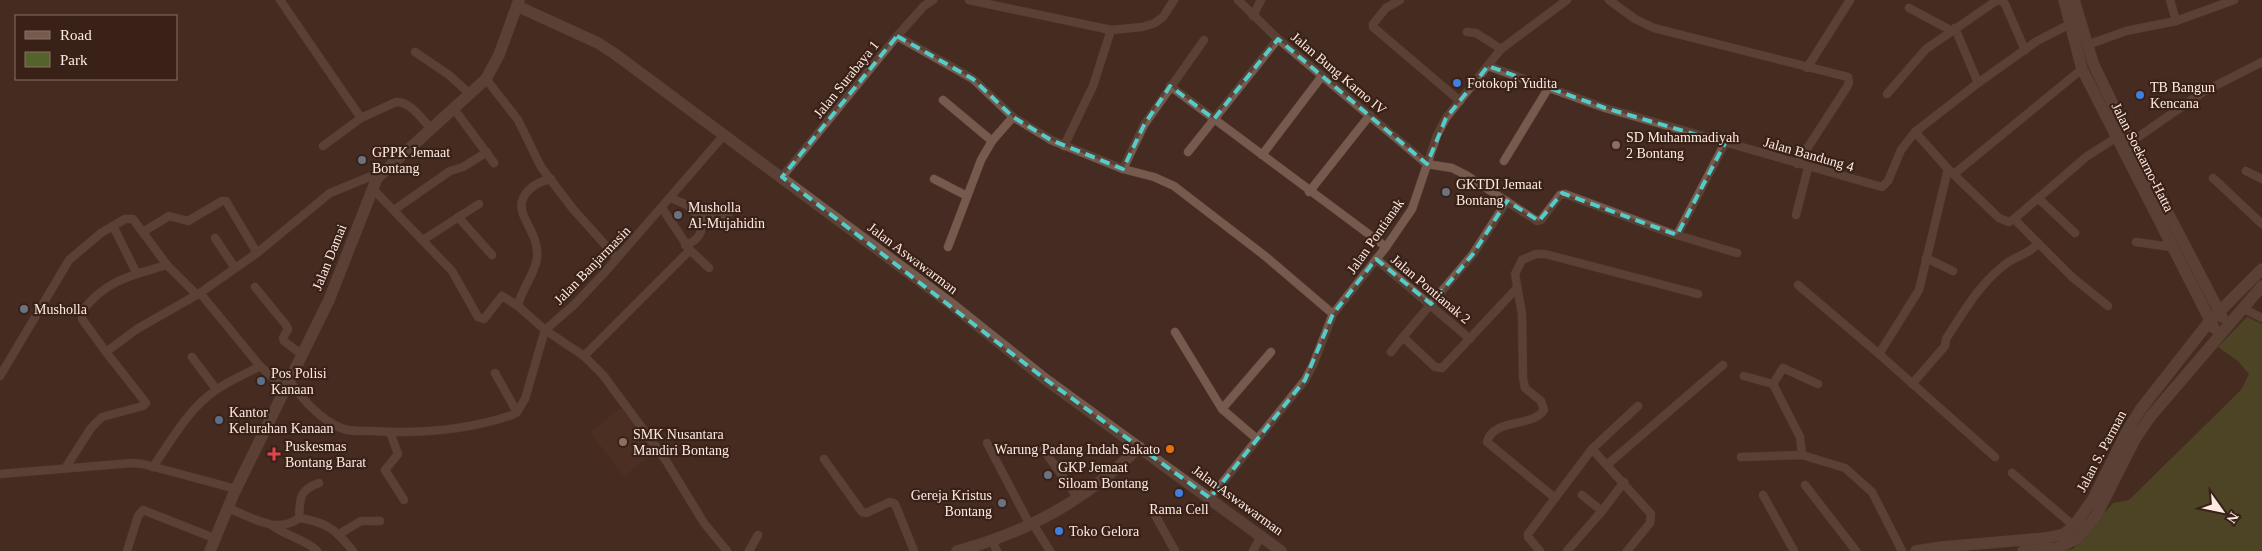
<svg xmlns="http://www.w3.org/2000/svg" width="2262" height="551" font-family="Georgia,serif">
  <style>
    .built { fill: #523326 }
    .green { fill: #55622b }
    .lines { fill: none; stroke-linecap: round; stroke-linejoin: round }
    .street-casing { stroke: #5c473d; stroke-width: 9 }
    .secondary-casing { stroke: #5c473d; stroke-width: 12 }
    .street { stroke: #775a4e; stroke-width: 8 }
    .secondary { stroke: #775a4e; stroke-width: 11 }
    .marked { fill: none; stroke: #53cdca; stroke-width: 4; stroke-dasharray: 10 6; stroke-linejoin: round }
    .shop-dot { fill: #3f7fe0; stroke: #3a2117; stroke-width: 2 }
    .education-dot { fill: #8d6e63; stroke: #3a2117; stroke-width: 2 }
    .worship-dot { fill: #6b7280; stroke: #3a2117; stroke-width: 2 }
    .service-dot { fill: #5c6f8a; stroke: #3a2117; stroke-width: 2 }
    .food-dot { fill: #e8710a; stroke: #3a2117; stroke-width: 2 }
    .health-dot { fill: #e0444e; stroke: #3a2117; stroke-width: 2 }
    .labels { text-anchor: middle; stroke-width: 4.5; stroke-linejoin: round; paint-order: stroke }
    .street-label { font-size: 14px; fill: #fceae3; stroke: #3a2117 }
    .poi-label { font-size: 14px; fill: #fceae3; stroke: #3a2117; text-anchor: start }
  </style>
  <rect width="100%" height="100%" fill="#452b21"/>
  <polygon class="built" points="621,408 655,452 624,476 590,432"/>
  <polygon class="green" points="2247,317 2262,324 2262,551 2059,551 2073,549 2113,503 2129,500 2241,390 2249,374 2238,361 2218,347"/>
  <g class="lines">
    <g class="street-casing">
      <g id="street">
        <polyline points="280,0 361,118"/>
        <polyline points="969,0 1111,30 1142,27 1155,23 1163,17 1174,0"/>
        <polyline points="1238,0 1278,39 1427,164 1452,168 1466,175 1537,221 1541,220 1560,195 1565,194 1670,233 1737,253"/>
        <polyline points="1400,0 1386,8 1373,24 1373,27 1460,101"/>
        <polyline points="1609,0 1635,19 1654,28 1848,77 1849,82 1847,87 1797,164"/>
        <polyline points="2170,0 2176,21"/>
        <polyline points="1909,8 1952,31"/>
        <polyline points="1253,16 1261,0"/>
        <polyline points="1955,28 1978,83"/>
        <polyline points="1467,32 1476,33 1501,49"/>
        <polyline points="897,36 973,79 1013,117 1051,140 1123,169 1154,177 1174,186 1265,256 1333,314"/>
        <polyline points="2087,45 2126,31 2176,21 2234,0"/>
        <polyline points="415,52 449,75 470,94"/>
        <polyline points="1488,66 1605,108 1882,187 1888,181 1901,150 1915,132 1978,83 2037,41 2070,24"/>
        <polyline points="1807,68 1850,0"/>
        <polyline points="486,79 518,120 541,167 573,209 617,258"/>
        <polyline points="1170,86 1386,247"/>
        <polyline points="1887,94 1926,49 1996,1 2001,0 2005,4 2025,50"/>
        <polyline points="943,100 992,141"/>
        <polyline points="454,109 494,163"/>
        <polyline points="1915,132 1948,169 1999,218 2009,222 2014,219 2086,157 2120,135"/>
        <polyline points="2131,142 2203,92 2262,62"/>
        <path d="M323 146 361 118 396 102C410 101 422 119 431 129"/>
        <polyline points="1064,146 1093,86 1111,30"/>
        <polyline points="1188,152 1278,39"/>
        <polyline points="1262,155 1322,76"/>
        <polyline points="1504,161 1549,87"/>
        <polyline points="1123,169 1144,125 1204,40"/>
        <polyline points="1948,169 1919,290 1879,354 1995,457"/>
        <polyline points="2246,171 2262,179"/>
        <polyline points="1954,174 2082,69"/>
        <polyline points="782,177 897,36 924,6 933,0"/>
        <polyline points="2213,178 2262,224"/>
        <path d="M551 179C535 182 516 195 523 214 529 229 539 241 537 258 535 275 521 289 518 306L545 330 584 356 603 375 665 459 704 523 727 551"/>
        <polyline points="934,179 967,196"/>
        <polyline points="373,189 452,271 478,317 484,319 502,296 518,306"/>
        <polyline points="1309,192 1370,115"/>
        <polyline points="671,198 687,205 701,218 719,219 731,211"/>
        <polyline points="2038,198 2075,233"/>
        <polyline points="1507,201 1473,254 1403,337 1435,367 1442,368 1516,289"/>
        <polyline points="394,210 450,171 463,167 487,152"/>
        <polyline points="1796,215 1808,168"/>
        <polyline points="458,217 492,255"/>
        <polyline points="2014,219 2072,277 2108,306"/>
        <polyline points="113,226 137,274"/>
        <polyline points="143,232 169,216 188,221 222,201 226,201 257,253"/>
        <polyline points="1677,235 1725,143"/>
        <polyline points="215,238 235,268"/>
        <polyline points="423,240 479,204"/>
        <polyline points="2136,242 2171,247"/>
        <path d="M685 245C699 241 704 231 701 218"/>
        <polyline points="948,247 981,160 992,141 1013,117"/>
        <polyline points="690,250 709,268"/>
        <polyline points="1926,258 1953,271"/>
        <polyline points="1376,259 1470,339"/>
        <path d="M167 265C133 275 106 280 83 310L82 319 106 352 137 329 200 293 257 253 330 193 379 173"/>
        <polyline points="1798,285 1879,354"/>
        <polyline points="255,287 286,325 288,329 283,338 284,341 301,354"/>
        <polyline points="200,293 260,366 284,388"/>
        <polyline points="2242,308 2262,318"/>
        <polyline points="1175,332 1222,409 1257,439"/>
        <polyline points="1391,352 1403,337"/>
        <polyline points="584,356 690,250 662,208"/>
        <polyline points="192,357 216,389"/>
        <polyline points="495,373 517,412"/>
        <polyline points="0,376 69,260 101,233 125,219 133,219 167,265 197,295"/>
        <polyline points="1744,376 1773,384"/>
        <path d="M289 380C302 399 320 419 341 428 350 432 362 431 372 431 419 434 467 430 512 415L517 412 525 399 545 330 575 304 606 271 724 135"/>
        <path d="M1912 384 1945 346 1946 339C1963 313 1978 286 2003 266 2014 256 2029 255 2038 243"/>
        <polyline points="1222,409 1271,352"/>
        <polyline points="390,432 398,454 385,470 404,500"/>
        <polyline points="987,443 1030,525"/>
        <polyline points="1043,449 1078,498"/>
        <polyline points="1592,449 1638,406"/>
        <polyline points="1802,455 1800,437 1773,384 1783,368 1818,384"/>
        <polyline points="1741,457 1802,455 1845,468 1872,492 1902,551"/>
        <polyline points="824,459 862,512 866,513 890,502 895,504 914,551"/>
        <polyline points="1608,464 1723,365"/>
        <polyline points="66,467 91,428 102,417 143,406 146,403 106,352"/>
        <path d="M153 467C171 441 189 408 216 390 230 380 246 374 260 366"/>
        <polyline points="2012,473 2074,526"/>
        <polyline points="0,474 132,463 143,464 236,489"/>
        <polyline points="1805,485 1856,551"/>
        <polyline points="1582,495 1602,511"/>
        <polyline points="1763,495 1794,551"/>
        <polyline points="1210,498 1305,380 1313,365 1333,314 1386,247 1412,209 1437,135 1446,118 1501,49 1567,0"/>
        <path d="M1555 498 1487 442C1493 418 1532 428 1544 410L1541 401 1525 388 1523 378 1522 314 1515 274 1522 260 1536 254H1545L1698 294"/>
        <path d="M228 508C251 517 277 535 299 518 327 522 336 530 353 551"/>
        <polyline points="1155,515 1175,551"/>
        <path d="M299 518C300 498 299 490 319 483"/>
        <polyline points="1033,524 1050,551"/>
        <path d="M273 526C286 536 307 540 317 551"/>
        <polyline points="339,534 361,521 380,521"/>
        <polyline points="992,541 997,551"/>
        <polyline points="127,551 138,516 143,510 214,538"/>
        <polyline points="749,551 758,535"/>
        <polyline points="1253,551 1261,536"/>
        <polyline points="1540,551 1528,537 1528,534 1592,449 1651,514 1650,523 1627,551"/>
        <polyline points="1567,551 1602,511 1624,482"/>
      </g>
    </g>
    <g class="secondary-casing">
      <g id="secondary">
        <polyline points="2064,0 2082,69 2214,328"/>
        <polyline points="2074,0 2093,63 2131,142 2222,317"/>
        <polyline points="517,6 598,43 615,54 951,304 1045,379 1281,551"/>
        <polyline points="210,551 234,493 329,300 377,178 486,79 499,55 519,0"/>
        <path d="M957 551C1026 533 1088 499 1139 447"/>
        <polyline points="1916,551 1942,547 2046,538 2064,534 2074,526 2093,499 2126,433 2140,410 2209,322 2262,269"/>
        <polyline points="2023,551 2057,548 2078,538 2096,516 2135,439 2150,417 2262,286"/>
      </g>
    </g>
    <use href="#street" class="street"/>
    <use href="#secondary" class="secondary"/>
  </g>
  <path d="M0 0H2262V551H0ZM897 36 973 79 1013 117 1051 140 1123 169 1144 125 1170 86 1214 119 1278 39 1427 164 1446 118 1488 66 1605 108 1725 143 1677 235 1562 193 1539 221 1507 201 1473 254 1431 304 1376 259 1333 314 1305 380 1210 498 1045 379 782 177Z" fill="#452b21" fill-opacity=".55" fill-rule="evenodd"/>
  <path class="marked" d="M897 36 973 79 1013 117 1051 140 1123 169 1144 125 1170 86 1214 119 1278 39 1427 164 1446 118 1488 66 1605 108 1725 143 1677 235 1562 193 1539 221 1507 201 1473 254 1431 304 1376 259 1333 314 1305 380 1210 498 1045 379 782 177Z"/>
  <g class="shop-dot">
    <circle cx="1457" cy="83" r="5"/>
    <circle cx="2140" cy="95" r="5"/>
    <circle cx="1179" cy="493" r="5"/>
    <circle cx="1059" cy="531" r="5"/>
  </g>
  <g class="education-dot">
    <circle cx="1616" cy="145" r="5"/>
    <circle cx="623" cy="442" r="5"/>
  </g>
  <g class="worship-dot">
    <circle cx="362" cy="160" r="5"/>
    <circle cx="1446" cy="192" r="5"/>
    <circle cx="678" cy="215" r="5"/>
    <circle cx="24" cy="309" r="5"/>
    <circle cx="1048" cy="475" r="5"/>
    <circle cx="1002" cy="503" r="5"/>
  </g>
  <g class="service-dot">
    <circle cx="261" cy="381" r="5"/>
    <circle cx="219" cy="420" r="5"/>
  </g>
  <circle class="food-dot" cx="1170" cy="449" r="5"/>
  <path class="health-dot" d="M271.5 446.5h5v5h5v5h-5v5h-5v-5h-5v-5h5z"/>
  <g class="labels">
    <g class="street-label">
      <text transform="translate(1339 73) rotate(40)" y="5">Jalan Bung Karno IV</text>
      <text transform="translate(846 79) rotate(-51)" y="5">Jalan Surabaya 1</text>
      <text transform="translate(1809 154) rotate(16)" y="5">Jalan Bandung 4</text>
      <text transform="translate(2143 157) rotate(63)" y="5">Jalan Soekarno-Hatta</text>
      <text transform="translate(1375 236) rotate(-55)" y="5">Jalan Pontianak</text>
      <text transform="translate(329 257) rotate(-68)" y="5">Jalan Damai</text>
      <text transform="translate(913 258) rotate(37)" y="5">Jalan Aswawarman</text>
      <text transform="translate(592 265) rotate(-46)" y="5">Jalan Banjarmasin</text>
      <text transform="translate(1431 289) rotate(40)" y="5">Jalan Pontianak 2</text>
      <text transform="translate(2101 451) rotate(-62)" y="5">Jalan S. Parman</text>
      <text transform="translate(1238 500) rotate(36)" y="5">Jalan Aswawarman</text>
    </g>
    <g class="poi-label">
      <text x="1467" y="88">Fotokopi Yudita</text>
      <text x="2150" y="92">TB Bangun<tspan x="2150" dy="16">Kencana</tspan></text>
      <text x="1626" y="142">SD Muhammadiyah<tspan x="1626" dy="16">2 Bontang</tspan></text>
      <text x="372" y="157">GPPK Jemaat<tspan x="372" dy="16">Bontang</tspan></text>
      <text x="1456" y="189">GKTDI Jemaat<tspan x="1456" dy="16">Bontang</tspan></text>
      <text x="688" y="212">Musholla<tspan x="688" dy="16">Al-Mujahidin</tspan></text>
      <text x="34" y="314">Musholla</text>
      <text x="271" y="378">Pos Polisi<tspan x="271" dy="16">Kanaan</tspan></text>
      <text x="229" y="417">Kantor<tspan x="229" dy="16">Kelurahan Kanaan</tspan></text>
      <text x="633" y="439">SMK Nusantara<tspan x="633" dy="16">Mandiri Bontang</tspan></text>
      <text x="285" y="451">Puskesmas<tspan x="285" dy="16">Bontang Barat</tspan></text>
      <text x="1160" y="454" text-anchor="end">Warung Padang Indah Sakato</text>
      <text x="1058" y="472">GKP Jemaat<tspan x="1058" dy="16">Siloam Bontang</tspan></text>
      <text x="992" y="500" text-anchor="end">Gereja Kristus<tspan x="992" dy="16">Bontang</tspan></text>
      <text x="1179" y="514" text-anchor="middle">Rama Cell</text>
      <text x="1069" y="536">Toko Gelora</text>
    </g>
  </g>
  <rect x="15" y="15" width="162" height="65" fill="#3a2117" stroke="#887169"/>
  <rect x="25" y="31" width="25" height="8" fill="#775a4e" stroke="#887169"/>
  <text x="60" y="40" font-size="15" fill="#fceae3">Road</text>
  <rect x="25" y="52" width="25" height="15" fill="#55622b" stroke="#887169"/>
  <text x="60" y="65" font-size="15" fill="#fceae3">Park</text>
  <g transform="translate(2222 511) rotate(123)" stroke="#3a2117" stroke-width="4" paint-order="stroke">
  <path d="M0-4L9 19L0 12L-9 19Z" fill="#fceae3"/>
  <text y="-8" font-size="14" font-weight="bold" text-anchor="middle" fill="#fceae3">N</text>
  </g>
</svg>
